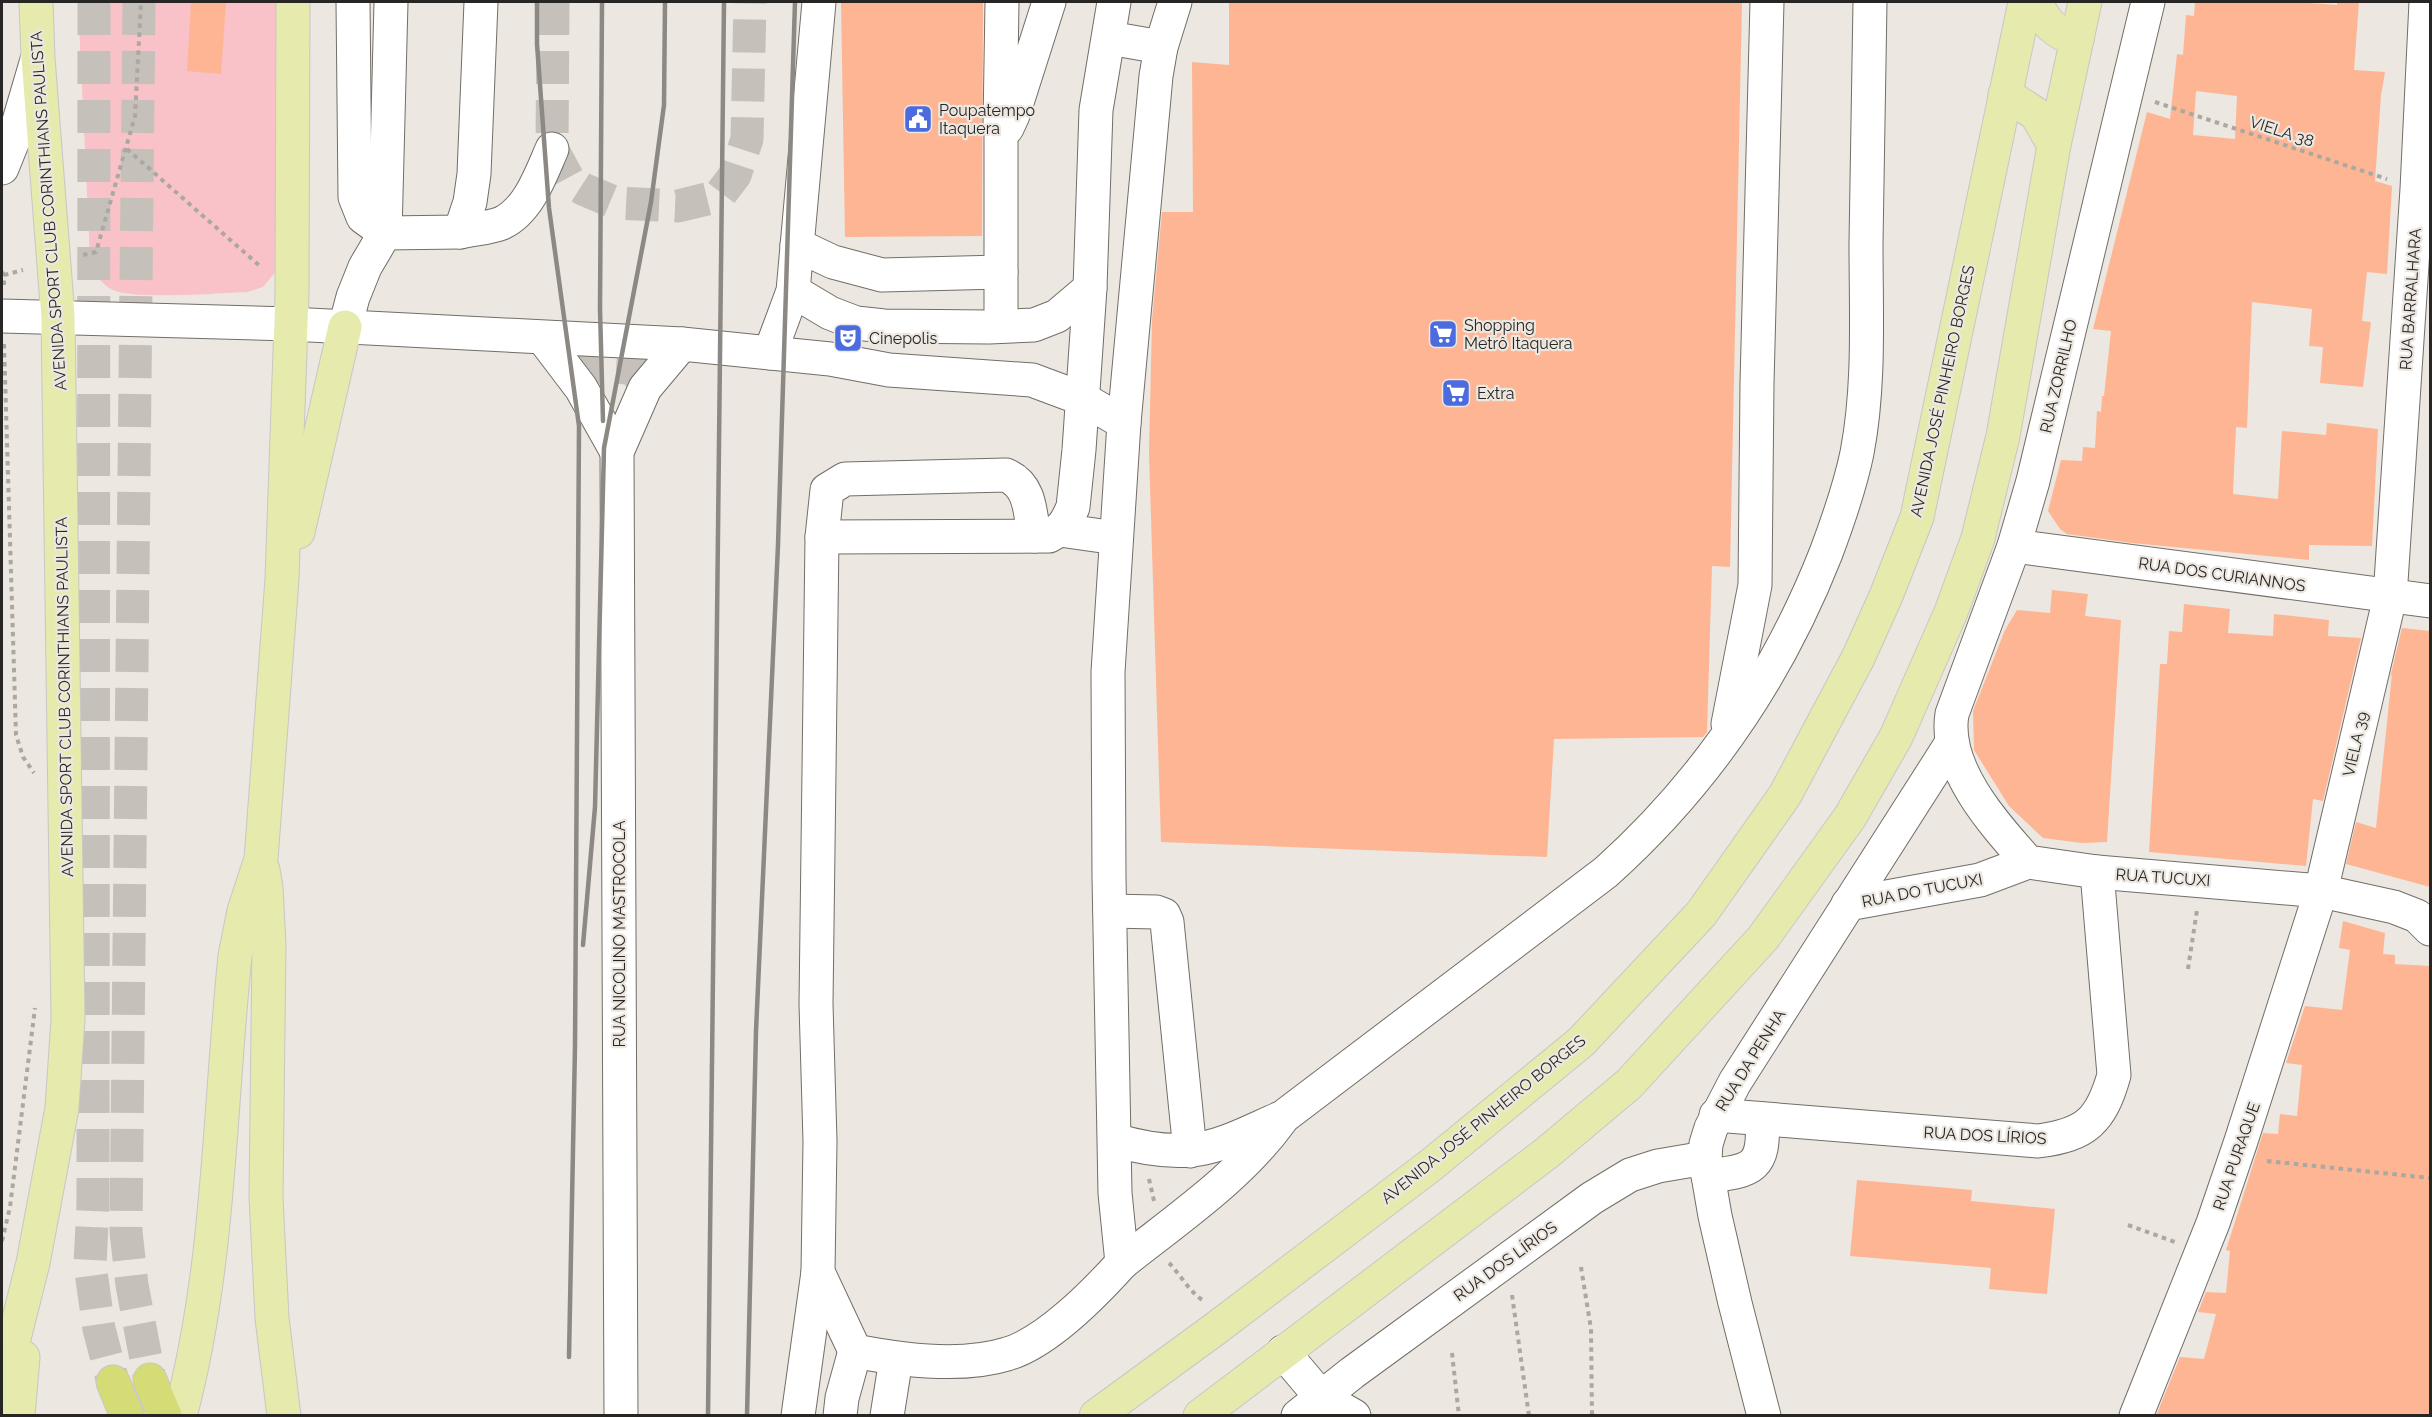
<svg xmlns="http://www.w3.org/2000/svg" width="2432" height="1417" font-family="Raleway,sans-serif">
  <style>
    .green { fill: #f8c2c8 }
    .building { fill: #feb594; fill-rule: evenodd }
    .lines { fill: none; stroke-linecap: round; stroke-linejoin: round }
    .minor-tunnel { stroke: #c5c0ba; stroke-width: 33; stroke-dasharray: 33 16; stroke-linecap: butt }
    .highway-tunnel { stroke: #c5c0ba; stroke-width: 33; stroke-dasharray: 33 16; stroke-linecap: butt }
    .minor-casing { stroke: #726e67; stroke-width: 35 }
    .major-casing { stroke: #c7c7c6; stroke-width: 35 }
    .highway-casing { stroke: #c7c7c6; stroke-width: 35 }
    .path { stroke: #aba7a1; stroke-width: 4; stroke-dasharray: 4.5 4.5; stroke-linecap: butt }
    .minor { stroke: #fff; stroke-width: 33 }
    .major { stroke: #e6eaac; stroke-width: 33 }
    .highway { stroke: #d5dc75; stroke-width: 33 }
    .rail { stroke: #8c8884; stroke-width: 4.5 }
    .labels { text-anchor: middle; stroke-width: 4.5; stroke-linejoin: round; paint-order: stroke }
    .poi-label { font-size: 16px; fill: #282624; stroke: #ece7e0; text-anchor: start }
    .street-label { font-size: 16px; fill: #282624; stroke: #ece7e0 }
  </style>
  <rect width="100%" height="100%" fill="#ece7e0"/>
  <path class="green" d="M78 2H281L277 270 263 287 247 292C220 293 134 300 113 290 100 284 93 271 90 258Z"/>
  <g class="building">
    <polygon points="191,2 226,2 221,74 187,71"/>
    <polygon points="841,2 983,2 982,236 845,237"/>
    <polygon points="1229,2 1742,2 1730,567 1712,566 1707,732 1703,737 1554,739 1547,857 1161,842 1149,453 1152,320 1162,212 1193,212 1192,62 1229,65"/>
    <path d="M2195 2H2296L2337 5V2H2359L2354 70 2385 72 2381 95 2375 181 2392 186 2387 274 2367 272 2362 321 2371 322 2363 387 2320 383 2323 347 2309 346 2312 309 2252 302 2247 428 2236 427 2233 494 2278 499 2282 431 2326 435 2327 423 2378 429 2372 546 2309 545V560L2132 543 2067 534 2060 529 2048 511 2061 460 2082 461 2083 447 2095 448 2097 411 2101 412 2102 396H2104L2111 331 2093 329 2147 112 2170 119 2177 54 2183 55 2186 15 2194 16ZM2196 91 2237 96 2235 139 2193 135Z"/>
    <polygon points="2052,590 2088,594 2085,616 2121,620 2107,842 2082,843 2043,838 2009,806 1974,750 1973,711 2005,630 2017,610 2050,613"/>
    <polygon points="2184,604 2230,609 2228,633 2273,636 2274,614 2329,620 2328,636 2361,638 2323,801 2313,799 2306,866 2149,852 2160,664 2167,664 2169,631 2182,632"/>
    <polygon points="2402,628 2430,631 2430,887 2346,864 2356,822 2376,828 2392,674 2390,678"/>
    <polygon points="2343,921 2385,933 2383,954 2395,955 2395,964 2430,966 2430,1416 2156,1416 2180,1357 2204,1359 2216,1314 2198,1312 2206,1292 2226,1293 2230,1251 2226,1250 2263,1133 2278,1134 2280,1114 2297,1116 2302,1065 2286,1063 2305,1006 2342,1010 2350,950 2339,948"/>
    <polygon points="1857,1180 1972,1190 1971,1201 2055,1209 2047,1294 1989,1289 1991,1268 1850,1256"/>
  </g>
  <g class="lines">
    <g class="minor-tunnel">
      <polyline points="553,2 552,149 569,180 583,189 616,203 678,206 719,196 735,175 747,139 750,2"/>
      <path d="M581 388C582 382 582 374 587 370 594 365 629 366 635 371 640 375 642 383 645 388"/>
    </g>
    <g class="highway-tunnel">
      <polyline points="94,2 93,1204 90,1265 99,1329 113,1382"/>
      <polyline points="139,2 126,1232 132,1285 150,1380"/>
    </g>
    <g class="minor-casing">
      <g id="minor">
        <polyline points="353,2 355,197 363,217 385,233 460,232 470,202 474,174 481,2"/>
        <polyline points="1002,2 1000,125 1003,129 1007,128 1013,115 1049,2"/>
        <path d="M2148 2 2033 481 2014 546 1952 714C1943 768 1994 824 2028 862L2097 872 2321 891 2394 907 2417 916 2430 929"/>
        <polyline points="1109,38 1161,47"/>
        <polyline points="2,168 14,138 37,60"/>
        <path d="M460 232C473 229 490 228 502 223 529 210 541 174 552 149"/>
        <polyline points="797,245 833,262 882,275 1001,272"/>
        <polyline points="793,291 830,313 856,323 884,326 989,327 1034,325 1057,316 1090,288"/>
        <polyline points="2,316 290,324 682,344 830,359 889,370 1032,380 1083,399 1124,423"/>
        <polyline points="1001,326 1001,127"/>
        <polyline points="345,327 353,297 365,267 385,233 391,2"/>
        <polyline points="543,338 581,388 617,452"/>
        <polyline points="770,353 793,291 819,2"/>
        <polyline points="1060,530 1116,538"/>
        <path d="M1034 536C1030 512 1031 486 1006 475L845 479 827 490 822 537 816 1004 820 1141 818 1272 855 1351C900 1360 962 1368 1007 1354 1046 1343 1095 1293 1122 1263L1115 1193 1109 877 1108 672 1124 423 1156 76 1161 47 1175 2"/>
        <path d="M822 537 1049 536C1063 529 1067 521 1073 507L1079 450 1090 288 1096 110 1114 2"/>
        <polyline points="2014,546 2430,601"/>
        <polyline points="1728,724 1755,585 1757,383 1767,2"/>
        <polyline points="1848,904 1980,880 2028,862"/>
        <polyline points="1110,911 1156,912 1164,915 1167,922 1190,1151"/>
        <path d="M1716 1115 2038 1141C2086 1135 2101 1121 2114 1075L2097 872"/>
        <path d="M1115 1140C1138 1147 1165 1152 1190 1150 1221 1148 1254 1129 1283 1117L1606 872C1704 784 1778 675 1826 553 1838 521 1850 487 1857 453 1870 385 1866 314 1866 244 1867 163 1869 82 1870 2"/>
        <path d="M1708 1176C1753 1171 1765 1168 1762 1119"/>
        <path d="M1122 1263C1176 1220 1240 1177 1281 1120"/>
        <polyline points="1283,1352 1321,1397 1354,1416"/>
        <polyline points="621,1416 617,452 645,388 682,344"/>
        <polyline points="798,1416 818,1272"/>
        <polyline points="840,1416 842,1398 855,1351"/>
        <polyline points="887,1416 896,1359"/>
        <polyline points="1298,1416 1352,1373 1592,1198 1630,1175 1658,1166 1705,1158"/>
        <polyline points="1764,1416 1735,1303 1715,1216 1705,1158 1706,1144 1711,1128 1735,1082 1951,744"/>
        <polyline points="2136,1416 2213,1223 2241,1141 2321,891 2390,597 2417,189 2426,2"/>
      </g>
    </g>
    <g class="major-casing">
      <g id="major">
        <path d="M2036 2C2044 21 2055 34 2077 39"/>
        <polyline points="2005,94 2036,114 2054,145"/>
        <polyline points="298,532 345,327"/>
        <polyline points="263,870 266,887 269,945 266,1197 272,1318 284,1416"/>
        <polyline points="2,1386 33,1263 62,1108 68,1019 58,317 38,58 36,2"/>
        <polyline points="18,1416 23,1357"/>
        <path d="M180 1416C220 1266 219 1110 235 956L244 911 261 859 282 579 292 294 293 2"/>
        <polyline points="1096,1416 1215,1329 1431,1165 1581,1042 1701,914 1785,795 1858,658 1886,596 1917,517 2025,2"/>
        <polyline points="1200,1416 1548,1152 1629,1084 1763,938 1850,817 1896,737 1951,612 1978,538 2003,436 2054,145 2085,2"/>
      </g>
    </g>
    <g class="highway-casing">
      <g id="highway">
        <polyline points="150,1380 165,1416"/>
        <polyline points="113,1382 127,1416"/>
      </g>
    </g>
    <g class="path">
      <polyline points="2155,102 2387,179"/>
      <polyline points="127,149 261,267"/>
      <polyline points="83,255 96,252 135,116 141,2"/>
      <polyline points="2,272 4,275 4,286"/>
      <polyline points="4,275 23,270"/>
      <polyline points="4,344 16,735 23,757 34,773"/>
      <polyline points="2188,969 2197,910"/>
      <polyline points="2267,1161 2430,1178"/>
      <polyline points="1149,1179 1154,1201"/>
      <polyline points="2128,1225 2175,1242"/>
      <polyline points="2,1241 10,1207 35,1008"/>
      <path d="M1169 1263C1181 1275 1190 1293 1204 1301"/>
      <polyline points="1581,1267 1591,1329 1592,1416"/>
      <polyline points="1512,1295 1529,1416"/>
      <polyline points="1452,1353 1459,1416"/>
    </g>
    <use href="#minor" class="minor"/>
    <use href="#major" class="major"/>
    <use href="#highway" class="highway"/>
    <g class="rail">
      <polyline points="537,2 537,44 549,208 579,426 575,1046 569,1357"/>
      <polyline points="602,2 600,309 603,421"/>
      <polyline points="583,945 595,807 604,448 651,202 664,105 665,2"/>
      <polyline points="708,1416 724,2"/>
      <polyline points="747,1416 756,1031 778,545 795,2"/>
    </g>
  </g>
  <defs>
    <g id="civic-square" transform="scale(1.5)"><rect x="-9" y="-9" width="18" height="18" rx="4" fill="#4c6bdf" stroke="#ece7e0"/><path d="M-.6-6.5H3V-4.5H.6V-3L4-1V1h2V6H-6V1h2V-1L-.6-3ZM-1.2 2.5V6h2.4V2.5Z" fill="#fff"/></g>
    <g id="supermarket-square" transform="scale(1.5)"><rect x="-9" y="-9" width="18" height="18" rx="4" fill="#4c6bdf" stroke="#ece7e0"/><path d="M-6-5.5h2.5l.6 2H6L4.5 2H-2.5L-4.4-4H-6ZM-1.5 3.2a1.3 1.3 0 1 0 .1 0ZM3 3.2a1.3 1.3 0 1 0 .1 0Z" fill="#fff"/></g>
    <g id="theatre-square" transform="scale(1.5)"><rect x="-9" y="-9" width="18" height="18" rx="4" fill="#4c6bdf" stroke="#ece7e0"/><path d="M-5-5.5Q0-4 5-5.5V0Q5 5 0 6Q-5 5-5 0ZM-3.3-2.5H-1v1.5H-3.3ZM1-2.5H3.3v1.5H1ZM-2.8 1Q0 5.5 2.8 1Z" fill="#fff"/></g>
  </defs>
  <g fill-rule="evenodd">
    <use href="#civic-square" x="918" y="119"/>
    <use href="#supermarket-square" x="1443" y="334"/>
    <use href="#theatre-square" x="848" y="338"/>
    <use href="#supermarket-square" x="1456" y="393"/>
  </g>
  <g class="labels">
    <g class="poi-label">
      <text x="939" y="116">Poupatempo<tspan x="939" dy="18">Itaquera</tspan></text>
      <text x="1464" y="331">Shopping<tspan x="1464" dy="18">Metrô Itaquera</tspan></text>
      <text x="869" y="344">Cinepolis</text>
      <text x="1477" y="399">Extra</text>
    </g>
    <g class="street-label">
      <text transform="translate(2282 131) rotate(18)" y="6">VIELA 38</text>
      <text transform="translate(48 211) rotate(-94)" y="6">AVENIDA SPORT CLUB CORINTHIANS PAULISTA</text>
      <text transform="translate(2410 299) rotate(-86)" y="6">RUA BARRALHARA</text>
      <text transform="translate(2058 376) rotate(-77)" y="6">RUA ZORRILHO</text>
      <text transform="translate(1942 391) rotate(-78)" y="6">AVENIDA JOSÉ PINHEIRO BORGES</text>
      <text transform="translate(2222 574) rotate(8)" y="6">RUA DOS CURIANNOS</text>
      <text transform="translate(64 697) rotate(-91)" y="6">AVENIDA SPORT CLUB CORINTHIANS PAULISTA</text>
      <text transform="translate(2355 744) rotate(-77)" y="6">VIELA 39</text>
      <text transform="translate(2163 877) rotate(4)" y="6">RUA TUCUXI</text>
      <text transform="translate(1922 890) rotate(-11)" y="6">RUA DO TUCUXI</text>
      <text transform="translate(619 934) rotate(-90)" y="6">RUA NICOLINO MASTROCOLA</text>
      <text transform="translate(1750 1060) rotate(-58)" y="6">RUA DA PENHA</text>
      <text transform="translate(1483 1119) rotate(-39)" y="6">AVENIDA JOSÉ PINHEIRO BORGES</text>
      <text transform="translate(1985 1135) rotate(3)" y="6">RUA DOS LÍRIOS</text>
      <text transform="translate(2236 1156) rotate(-71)" y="6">RUA PURAQUE</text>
      <text transform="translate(1505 1261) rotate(-36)" y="6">RUA DOS LÍRIOS</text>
    </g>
  </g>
  <rect width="2432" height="1417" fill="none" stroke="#282624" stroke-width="6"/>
</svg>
